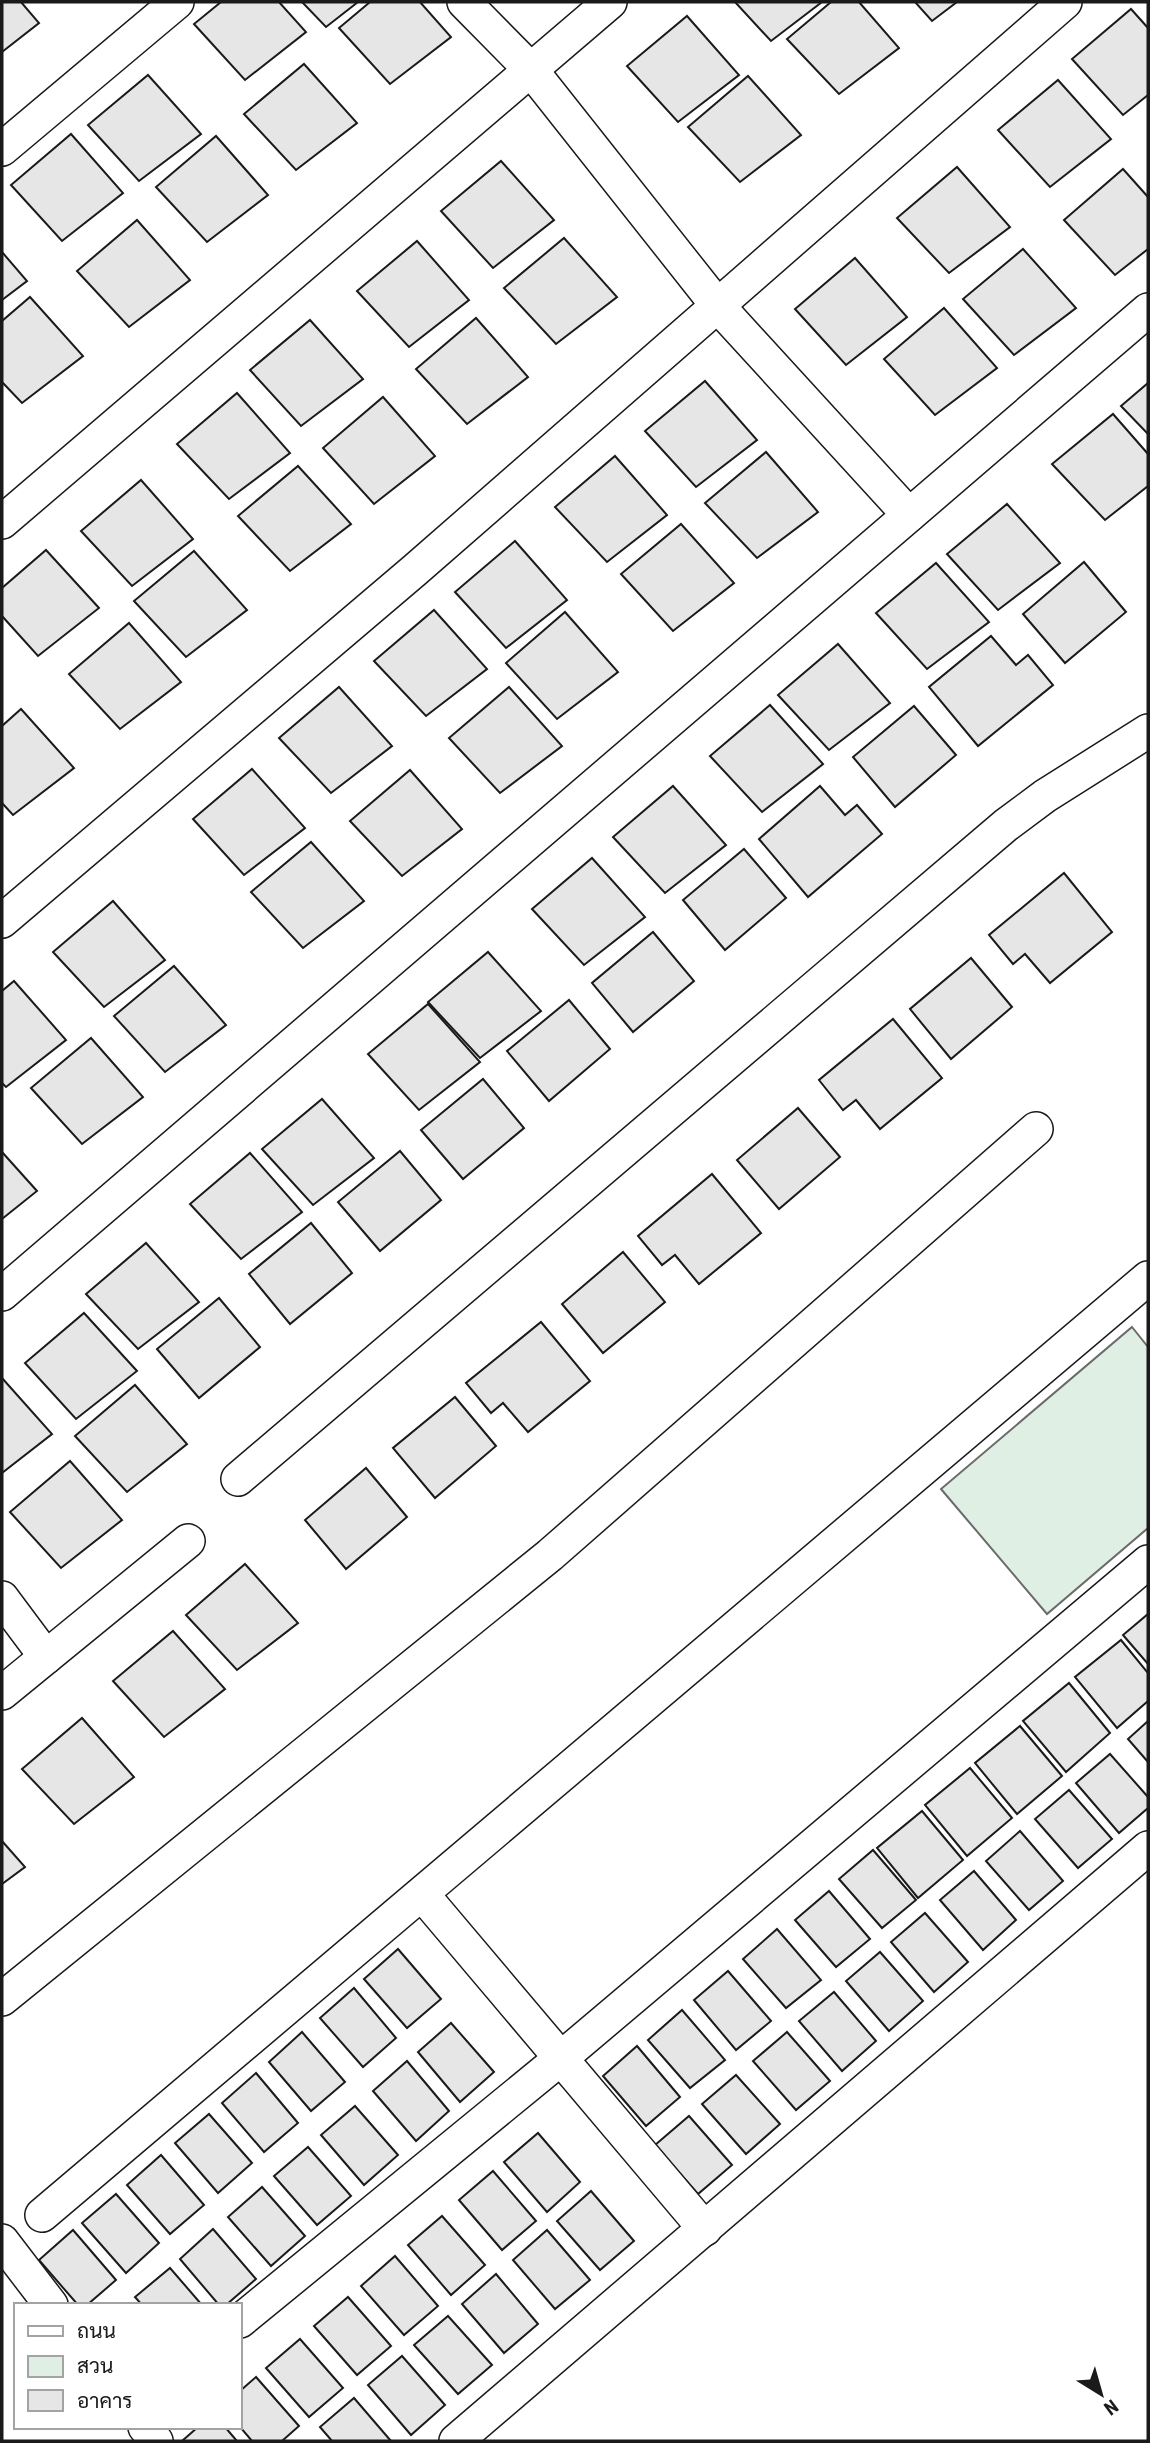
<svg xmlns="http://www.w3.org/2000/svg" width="1150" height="2443" font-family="'Roboto Condensed',Sarabun,sans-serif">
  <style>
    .green { fill: #e0efe3; stroke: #6a6a6a; stroke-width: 2 }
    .building { fill: #e6e6e6; stroke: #1a1a1a; stroke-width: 2 }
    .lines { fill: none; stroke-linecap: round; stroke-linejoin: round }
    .minor-casing { stroke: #1a1a1a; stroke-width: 36 }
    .minor { stroke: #fff; stroke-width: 33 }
  </style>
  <rect width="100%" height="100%" fill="#fff"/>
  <polygon class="green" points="1132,1327 1148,1347 1148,1528 1047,1614 941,1489"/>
  <g class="building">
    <polygon points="2,2 21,2 39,23 2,52"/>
    <polygon points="221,2 279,2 306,32 245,80 194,24"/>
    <polygon points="302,2 358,2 326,27"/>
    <polygon points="370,2 420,2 451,37 390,84 339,28"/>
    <polygon points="735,2 822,2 771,41"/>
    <polygon points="831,2 859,2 899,48 839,94 787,39"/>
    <polygon points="915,2 957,2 932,21"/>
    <polygon points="1131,9 1148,28 1148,95 1123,115 1072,59"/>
    <polygon points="687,16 739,75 678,122 627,66"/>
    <polygon points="304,64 357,123 296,170 244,114"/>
    <polygon points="148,75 201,134 139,181 88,125"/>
    <polygon points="748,76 801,135 740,182 688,127"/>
    <polygon points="1058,80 1111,139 1050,187 998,130"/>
    <polygon points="71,134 123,193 62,241 11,185"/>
    <polygon points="216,136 268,195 207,242 156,187"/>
    <polygon points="501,161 554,220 493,268 441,211"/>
    <polygon points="957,167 1010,227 949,273 897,218"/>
    <polygon points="1123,169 1148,197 1148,249 1115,275 1064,220"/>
    <polygon points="137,220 190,280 129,327 77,271"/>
    <polygon points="564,238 617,297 556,344 504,288"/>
    <polygon points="417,241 469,300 409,347 357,291"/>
    <polygon points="1023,249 1076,308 1014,355 963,299"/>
    <polygon points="2,252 27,281 2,300"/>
    <polygon points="855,258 907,317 846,365 795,309"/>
    <polygon points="30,297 83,356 22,403 2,382 2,321"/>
    <polygon points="944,308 997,368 935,415 884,359"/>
    <polygon points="476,318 528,377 467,424 416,369"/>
    <polygon points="310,320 363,379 301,426 250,370"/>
    <polygon points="705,381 757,440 696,487 645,431"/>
    <polygon points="1148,383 1148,434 1121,406"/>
    <polygon points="237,393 290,453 229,499 177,444"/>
    <polygon points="383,397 435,456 374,504 323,448"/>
    <polygon points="1113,414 1148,454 1148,486 1105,520 1052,464"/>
    <polygon points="766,452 818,512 757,558 705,503"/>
    <polygon points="615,456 667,515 607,562 555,507"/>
    <polygon points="298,466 351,524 290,571 238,516"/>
    <polygon points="141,480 193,539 132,586 81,531"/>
    <polygon points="1007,504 1060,563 998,610 947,554"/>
    <polygon points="681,524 734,583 673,631 621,574"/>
    <polygon points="515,541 567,600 506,648 455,592"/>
    <polygon points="46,550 99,608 38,656 2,616 2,588"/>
    <polygon points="194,551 247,610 186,657 134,601"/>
    <polygon points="1084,562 1126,612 1065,663 1023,614"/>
    <polygon points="936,563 989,622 927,669 876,613"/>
    <polygon points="434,610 487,669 426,716 374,661"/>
    <polygon points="565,612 618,672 557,719 506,663"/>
    <polygon points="129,623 181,682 120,729 69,674"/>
    <polygon points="991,636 1016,665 1028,655 1053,685 978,746 929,687"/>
    <polygon points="838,644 890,703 829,750 778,695"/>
    <polygon points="339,687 392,746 331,793 279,738"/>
    <polygon points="509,687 562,746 500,793 449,738"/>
    <polygon points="770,705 823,764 762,812 710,756"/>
    <polygon points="914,706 956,755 895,807 853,757"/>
    <polygon points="21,709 74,768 13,815 2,803 2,726"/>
    <polygon points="252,769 305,828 244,875 193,819"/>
    <polygon points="410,770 462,829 402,876 350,821"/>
    <polygon points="673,786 726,845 665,893 613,837"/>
    <polygon points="820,786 845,815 857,805 882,834 808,897 759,839"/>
    <polygon points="311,842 364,901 303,948 251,892"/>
    <polygon points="744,849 786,898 725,950 683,900"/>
    <polygon points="592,858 645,917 584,965 532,909"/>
    <polygon points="1064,873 1112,932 1050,983 1025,954 1013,964 989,935"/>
    <polygon points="113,901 165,960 104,1007 53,952"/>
    <polygon points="653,932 694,981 633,1032 592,983"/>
    <polygon points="488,952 541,1011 480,1058 428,1002"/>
    <polygon points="971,958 1012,1007 951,1059 910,1009"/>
    <polygon points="174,966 226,1025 165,1072 114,1016"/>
    <polygon points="14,981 66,1040 6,1087 2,1083 2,991"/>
    <polygon points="569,1000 610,1049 549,1101 507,1051"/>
    <polygon points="428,1004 480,1062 419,1110 368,1054"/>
    <polygon points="893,1019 942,1078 880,1129 856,1100 843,1110 819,1080"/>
    <polygon points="91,1038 143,1097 82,1144 31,1088"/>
    <polygon points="483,1079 524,1128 463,1179 421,1130"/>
    <polygon points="322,1099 374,1158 313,1205 262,1149"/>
    <polygon points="798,1108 840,1157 779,1209 737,1160"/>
    <polygon points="400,1151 441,1200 380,1251 338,1202"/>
    <polygon points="2,1152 37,1191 2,1219"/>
    <polygon points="250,1153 302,1212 241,1259 190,1204"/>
    <polygon points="712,1174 761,1233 699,1284 675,1255 662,1265 638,1236"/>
    <polygon points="311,1223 352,1273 290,1324 249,1274"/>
    <polygon points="146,1243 199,1302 138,1349 86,1294"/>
    <polygon points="623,1252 665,1302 603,1353 562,1304"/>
    <polygon points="219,1298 260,1347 199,1398 157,1349"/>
    <polygon points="84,1313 137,1371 76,1419 25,1363"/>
    <polygon points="541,1322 590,1381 528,1432 503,1403 491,1413 466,1383"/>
    <polygon points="2,1378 52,1434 2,1473"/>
    <polygon points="135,1385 187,1444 127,1492 75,1436"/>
    <polygon points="455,1397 496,1446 435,1498 393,1448"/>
    <polygon points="70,1461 122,1520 61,1568 10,1512"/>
    <polygon points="366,1468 407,1517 346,1569 305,1520"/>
    <polygon points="245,1564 298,1623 237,1670 186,1615"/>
    <polygon points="1148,1614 1148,1664 1123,1635"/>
    <polygon points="173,1631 225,1689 164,1737 113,1681"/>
    <polygon points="1121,1640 1148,1673 1148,1701 1117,1728 1075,1677"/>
    <polygon points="1069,1683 1110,1733 1066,1772 1023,1721"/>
    <polygon points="82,1718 134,1777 74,1824 22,1769"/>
    <polygon points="1148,1721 1148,1762 1128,1739"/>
    <polygon points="1020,1726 1062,1776 1017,1814 975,1763"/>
    <polygon points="1110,1754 1148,1797 1148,1808 1119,1833 1076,1783"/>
    <polygon points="970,1768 1012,1818 967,1856 925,1805"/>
    <polygon points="1069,1790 1112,1839 1078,1868 1035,1819"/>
    <polygon points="922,1811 963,1860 918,1898 877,1848"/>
    <polygon points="1020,1831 1063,1881 1029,1910 986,1861"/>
    <polygon points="2,1841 25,1867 2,1884"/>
    <polygon points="873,1850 916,1900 882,1928 839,1879"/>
    <polygon points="974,1871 1016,1920 983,1950 940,1900"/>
    <polygon points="829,1891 870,1939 836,1967 795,1920"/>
    <polygon points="925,1913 968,1962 934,1992 891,1942"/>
    <polygon points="777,1929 821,1980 786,2008 743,1959"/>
    <polygon points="398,1949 441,1999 407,2028 364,1979"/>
    <polygon points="880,1952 923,2001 889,2031 846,1981"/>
    <polygon points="728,1971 771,2021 736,2050 694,2000"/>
    <polygon points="354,1988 396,2038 363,2067 320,2018"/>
    <polygon points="834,1992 876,2041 842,2071 799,2021"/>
    <polygon points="682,2010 725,2060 690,2088 648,2040"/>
    <polygon points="451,2023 494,2072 460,2102 418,2052"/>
    <polygon points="302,2032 345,2082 311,2111 269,2062"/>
    <polygon points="787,2032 830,2081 796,2110 753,2061"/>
    <polygon points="637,2046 680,2097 646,2126 603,2076"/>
    <polygon points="407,2061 449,2111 416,2141 373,2091"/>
    <polygon points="256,2073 298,2123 264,2152 222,2103"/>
    <polygon points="736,2075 780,2124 746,2154 702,2104"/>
    <polygon points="355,2106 398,2155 364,2185 321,2135"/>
    <polygon points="209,2114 252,2163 218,2193 175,2143"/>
    <polygon points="689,2116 732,2165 698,2194 655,2145"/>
    <polygon points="538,2133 580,2182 547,2212 504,2162"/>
    <polygon points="308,2147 351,2196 317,2225 274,2176"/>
    <polygon points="161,2155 204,2205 170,2234 127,2185"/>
    <polygon points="493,2171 536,2221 502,2250 459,2200"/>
    <polygon points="262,2187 305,2236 271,2266 228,2217"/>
    <polygon points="591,2191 634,2241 600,2270 557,2221"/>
    <polygon points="116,2194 159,2243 126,2273 82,2223"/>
    <polygon points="442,2216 485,2265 451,2295 408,2245"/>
    <polygon points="213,2229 256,2279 226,2305 219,2305 180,2259"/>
    <polygon points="73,2230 116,2280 87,2305 78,2305 39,2260"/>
    <polygon points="547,2230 590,2280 555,2309 513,2260"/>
    <polygon points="395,2256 438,2306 404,2335 361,2286"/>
    <polygon points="170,2268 202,2305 142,2305 135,2297"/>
    <polygon points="496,2274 538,2324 504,2353 462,2304"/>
    <polygon points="348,2297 391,2346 357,2375 314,2326"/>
    <polygon points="448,2316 492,2365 458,2394 414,2345"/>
    <polygon points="300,2339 343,2388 309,2417 266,2368"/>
    <polygon points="402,2356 445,2405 411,2435 368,2385"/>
    <polygon points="256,2377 299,2426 282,2441 252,2441 240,2427 240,2391"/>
    <polygon points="354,2398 391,2441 332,2441 320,2427"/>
    <polygon points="198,2427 225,2427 237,2441 182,2441"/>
  </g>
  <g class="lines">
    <g class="minor-casing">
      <g id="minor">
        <polyline points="464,2 531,70 717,305 909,515"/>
        <polyline points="2,149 177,2"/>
        <polyline points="2,522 610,2"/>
        <polyline points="2,921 415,570 1065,2"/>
        <polyline points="2,1294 1148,310"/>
        <polyline points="238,1479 1006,825 1045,796 1148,731"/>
        <polyline points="2,1598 46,1657"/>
        <polyline points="2,1693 188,1541"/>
        <polyline points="422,1894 705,2229"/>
        <polyline points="2,1999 550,1555 1036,1129"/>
        <polyline points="42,2215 1148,1278"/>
        <polyline points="2,2241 51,2305"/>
        <polyline points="240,2321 560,2059 1148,1562"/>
        <polyline points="145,2427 156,2441"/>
        <polyline points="456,2441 1148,1848"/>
      </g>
    </g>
    <use href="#minor" class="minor"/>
  </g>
  <rect width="1150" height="2443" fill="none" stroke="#1a1a1a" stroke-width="7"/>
  <rect x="14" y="2303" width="228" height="126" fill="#ffffff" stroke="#a3a3a3" stroke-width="2"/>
  <rect x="28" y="2326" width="35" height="10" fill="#ffffff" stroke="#a3a3a3" stroke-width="2"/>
  <text x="77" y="2338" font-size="21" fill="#1a1a1a">ถนน</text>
  <rect x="28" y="2356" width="35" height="21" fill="#e0efe3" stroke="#a3a3a3" stroke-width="2"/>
  <text x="77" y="2373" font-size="21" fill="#1a1a1a">สวน</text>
  <rect x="28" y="2390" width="35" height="21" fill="#e6e6e6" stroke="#a3a3a3" stroke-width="2"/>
  <text x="77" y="2408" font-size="21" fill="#1a1a1a">อาคาร</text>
  <g transform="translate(1101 2394) rotate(143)" stroke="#ffffff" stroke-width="5" paint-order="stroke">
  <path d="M0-5L12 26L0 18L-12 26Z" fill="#1a1a1a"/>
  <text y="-10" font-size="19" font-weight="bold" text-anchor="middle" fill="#1a1a1a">N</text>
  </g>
</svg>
